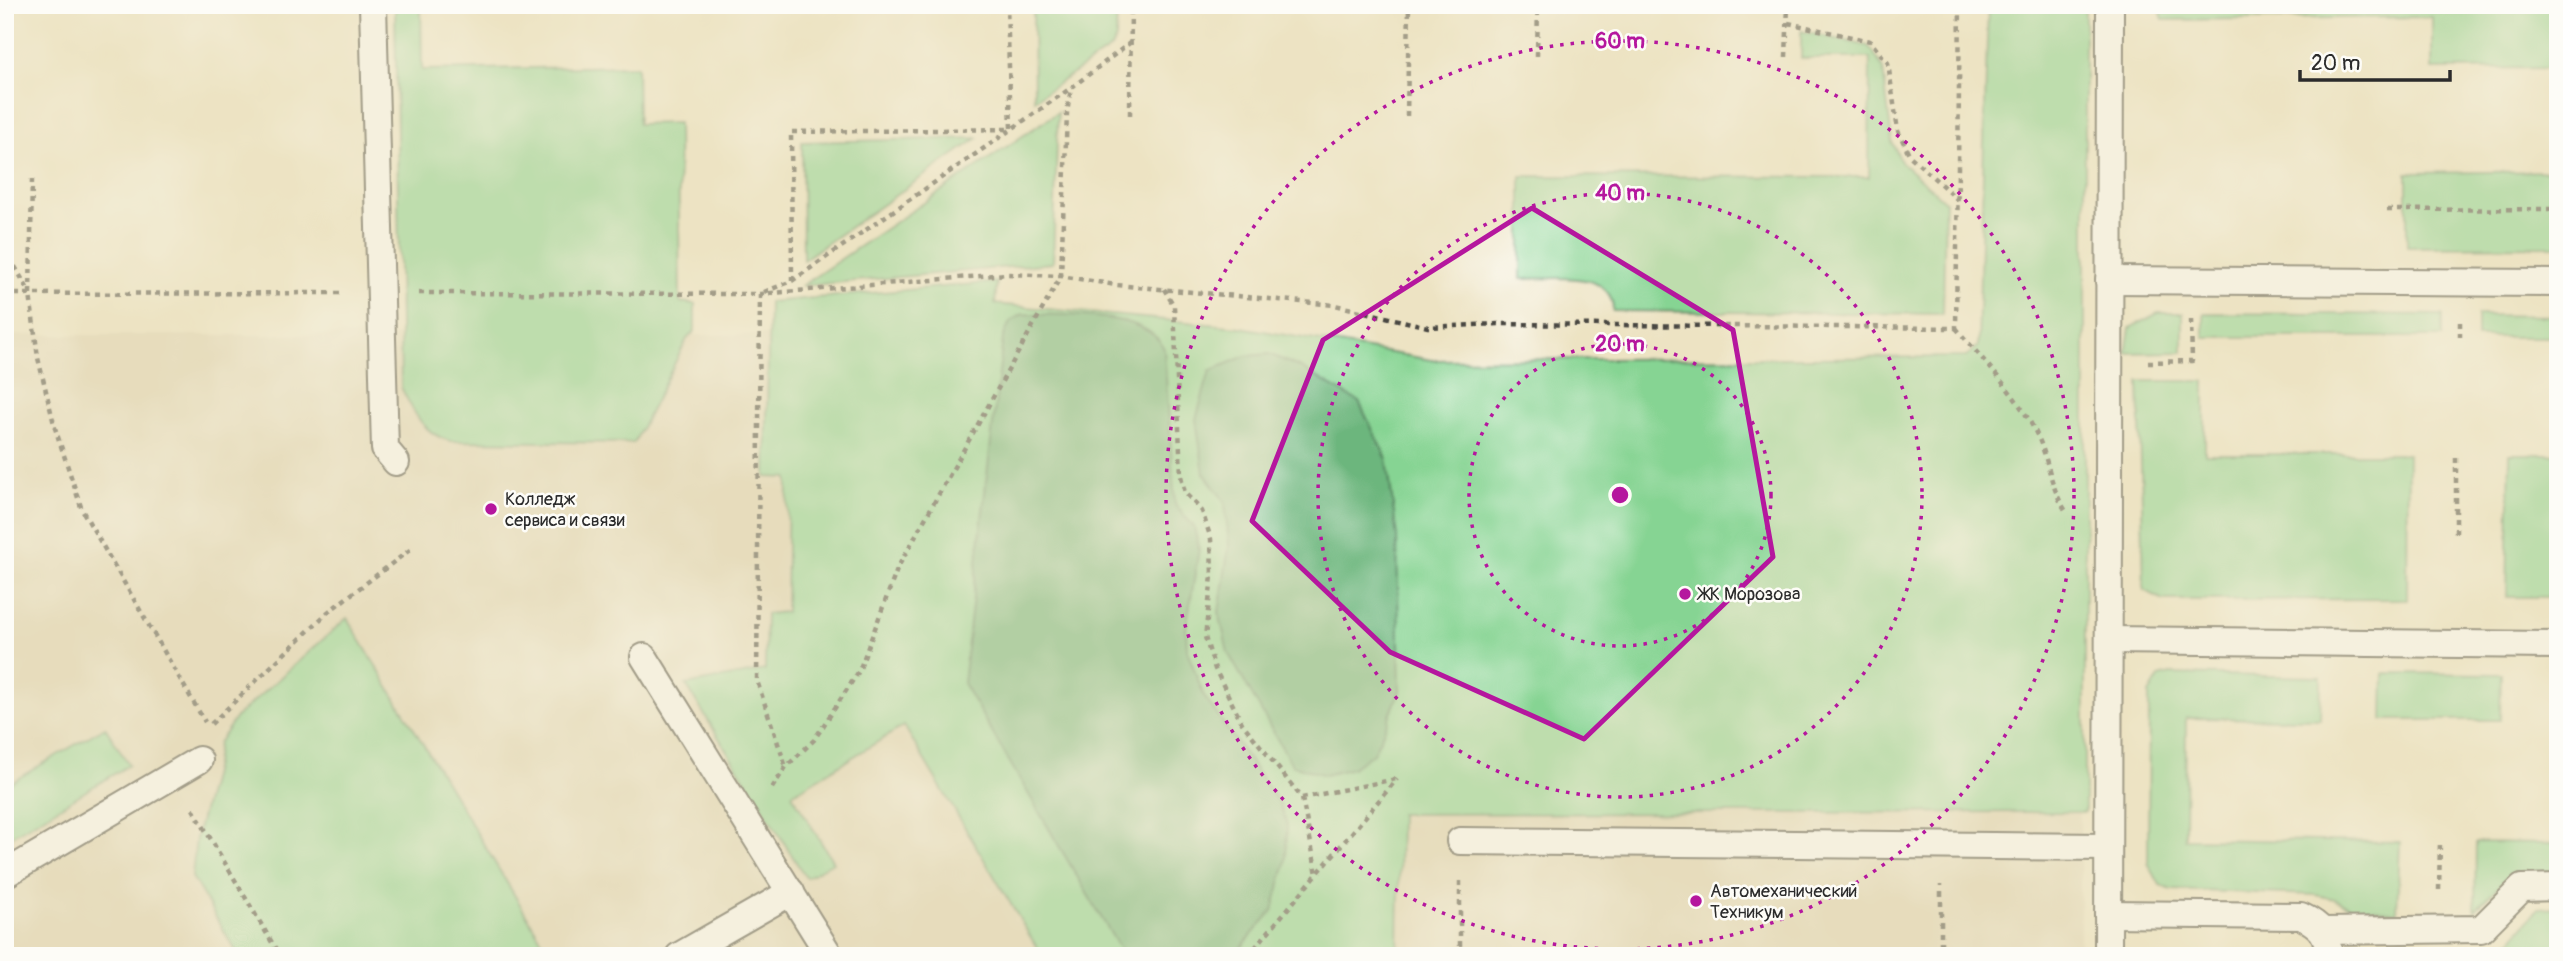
<svg xmlns="http://www.w3.org/2000/svg" width="2563" height="961" font-family="Pangolin,sans-serif">
  <style>
    .built { fill: #dfd3b4 }
    .green { fill: #86d493; stroke: #58805f; stroke-width: 2 }
    .forest { fill: #6cb67d; stroke: #4c7054; stroke-width: 2 }
    .lines { fill: none; stroke-linecap: round; stroke-linejoin: round }
    .service-casing { stroke: #484742; stroke-width: 30 }
    .path { stroke: #484742; stroke-width: 4.5; stroke-dasharray: 5 5; stroke-linecap: butt }
    .service { stroke: #fff; stroke-width: 26 }
    .marked { fill: none; stroke: #b5179e; stroke-width: 5; stroke-linejoin: round }
    .ring { fill: none; stroke: #b5179e; stroke-width: 3.5; stroke-dasharray: 3.5 7 }
    .poi-dot { fill: #b5179e; stroke: #fdfcf7; stroke-width: 2.5 }
    .labels { text-anchor: middle; stroke-width: 5; stroke-linejoin: round; paint-order: stroke }
    .poi-label { font-size: 18px; fill: #2b2b2b; stroke: #fdfcf7; text-anchor: start }
    .centre { fill: #b5179e; stroke: #fdfcf7; stroke-width: 3.5 }
    .ring-label { font-size: 21px; text-anchor: middle; font-weight: bold; fill: #b5179e; stroke: #fdfcf7; stroke-width: 5; stroke-linejoin: round; paint-order: stroke }
  </style>
  <rect width="100%" height="100%" fill="#fdfcf7"/>
  <filter id="ink" filterUnits="userSpaceOnUse"><feTurbulence type="fractalNoise" baseFrequency=".0143" numOctaves="2"/><feDisplacementMap in="SourceGraphic" scale="14" xChannelSelector="R" yChannelSelector="G"/><feConvolveMatrix kernelMatrix="1 2 1 2 8 2 1 2 1" color-interpolation-filters="sRGB"/></filter>
  <filter id="wash" filterUnits="userSpaceOnUse"><feTurbulence type="fractalNoise" baseFrequency=".00686" numOctaves="4" result="noise"/><feDisplacementMap in="SourceGraphic" scale="28" xChannelSelector="R" yChannelSelector="G"/><feGaussianBlur stdDeviation="1.57" result="paint"/><feColorMatrix in="noise" values="0 0 0 0 0 0 0 0 0 0 0 0 0 0 0 0 0 1.4 0 .05"/><feComposite in="paint" operator="in"/></filter>
  <g filter="url(#wash)">
    <rect width="100%" height="100%" fill="#ede3c3"/>
    <g class="built">
      <polygon points="5,335 997,335 1119,956 5,956"/>
      <polygon points="1396,802 2080,802 2080,956 1265,956"/>
    </g>
    <g class="green">
      <path d="M395 5H421L422 70 637 66 638 124 678 123 680 302 695 304V331L687 339 634 443 450 441C423 434 413 411 401 387Z"/>
      <polygon points="1033,5 1117,5 1116,38 1111,48 1034,100"/>
      <polygon points="1988,5 2085,5 2085,812 1400,814 1398,956 1042,956 904,726 792,794 833,862 806,878 686,685 765,670 766,614 786,612 788,478 766,477 769,302 997,282 995,304 1240,327 1432,360 1966,357 1978,346"/>
      <polygon points="2159,5 2558,5 2558,68 2432,69 2432,17 2163,20"/>
      <path d="M1801 31 1868 46 1873 51 1883 69 1892 142 1902 163 1945 201 1943 314 1613 311C1614 268 1550 279 1521 279V176L1869 177 1870 58H1801Z"/>
      <polygon points="1058,112 1053,263 801,286"/>
      <polygon points="978,138 803,260 802,142"/>
      <polygon points="2558,171 2558,246 2407,247 2407,173"/>
      <polygon points="2158,313 2183,313 2183,352 2126,353 2130,328"/>
      <polygon points="2204,313 2442,315 2442,337 2204,337"/>
      <polygon points="2477,315 2558,316 2558,337 2477,337"/>
      <polygon points="2139,381 2205,381 2205,454 2408,454 2407,599 2163,600 2144,590"/>
      <polygon points="2510,454 2558,454 2558,597 2507,597"/>
      <polygon points="347,618 550,954 239,956 192,877 196,838 215,765 218,743 237,716"/>
      <polygon points="2384,673 2501,674 2500,720 2383,720"/>
      <polygon points="2170,674 2321,677 2320,719 2186,718 2185,839 2400,842 2397,912 2350,906 2335,899 2315,895 2171,890 2160,885 2148,863 2149,694 2159,677"/>
      <polygon points="105,727 129,765 5,840 5,786"/>
      <polygon points="2476,842 2558,843 2558,873 2512,873 2475,910"/>
      <polygon points="2558,907 2558,956 2497,956 2539,908"/>
    </g>
    <g class="forest">
      <path d="M1023 314C1060 316 1149 310 1164 349L1175 505 1194 527 1199 549 1186 629 1187 650 1204 696 1279 803 1287 825 1286 862 1273 910 1234 956H1124L963 683 1003 338 1010 322Z"/>
      <polygon points="1269,354 1301,368 1359,402 1387,459 1397,537 1400,691 1382,735 1373,753 1352,768 1325,775 1292,765 1228,653 1219,612 1229,546 1225,502 1204,473 1196,419 1210,371 1245,356"/>
    </g>
  </g>
  <g filter="url(#ink)">
    <g class="lines">
      <g class="service-casing">
        <g id="service">
          <polyline points="373,5 385,449 396,462"/>
          <polyline points="2109,280 2558,283"/>
          <polyline points="2109,640 2558,645"/>
          <polyline points="644,657 828,953"/>
          <polyline points="1460,841 2108,847"/>
          <polyline points="5,874 199,760"/>
          <path d="M2108 914 2301 916C2320 925 2329 934 2328 956"/>
          <polyline points="2323,931 2481,929 2522,888 2558,887"/>
          <polyline points="679,956 791,892"/>
          <polyline points="2108,956 2110,5"/>
        </g>
      </g>
      <g class="path">
        <polyline points="1788,23 1870,41 1888,63 1898,131 1910,156 1958,200"/>
        <polyline points="1537,56 1538,5"/>
        <polyline points="1786,57 1788,5"/>
        <polyline points="1130,115 1131,5"/>
        <polyline points="1407,116 1409,5"/>
        <polyline points="32,179 30,294 38,358 55,428 82,510 205,722"/>
        <polyline points="2387,210 2558,209"/>
        <polyline points="5,249 30,293"/>
        <polyline points="792,281 791,132 1011,129 1007,5"/>
        <polyline points="1164,289 1174,306 1181,476 1185,493 1202,511 1211,539 1212,576 1205,637 1215,669 1242,723 1302,798 1317,874"/>
        <polyline points="764,292 792,281 1071,88 1131,42"/>
        <polyline points="419,293 760,294 1006,274 1061,276 1116,285 1335,305 1428,327 1498,324 1956,328 1960,5"/>
        <polyline points="5,294 341,293"/>
        <polyline points="760,294 757,681 786,767"/>
        <path d="M1956 328C1984 362 2018 395 2037 435 2050 461 2049 488 2068 514"/>
        <polyline points="2460,337 2460,320"/>
        <polyline points="2148,362 2192,361 2191,319"/>
        <polyline points="2456,533 2456,454"/>
        <polyline points="211,724 328,612 411,549"/>
        <polyline points="772,788 786,767 814,740 859,671 898,567 1061,276 1067,113 1071,88"/>
        <polyline points="1302,798 1396,779"/>
        <polyline points="193,809 280,956"/>
        <polyline points="2439,890 2440,842"/>
        <polyline points="1248,956 1397,779"/>
        <polyline points="1460,956 1460,880"/>
        <polyline points="1941,956 1941,885"/>
      </g>
      <use href="#service" class="service"/>
    </g>
  </g>
  <path d="M0 0H2563V961H0ZM1532 208 1733 330 1773 557 1584 739 1390 652 1252 521 1323 340Z" fill="#ede3c3" fill-opacity=".55" fill-rule="evenodd"/>
  <path class="marked" d="M1532 208 1733 330 1773 557 1584 739 1390 652 1252 521 1323 340Z"/>
  <g class="ring">
    <circle cx="1620" cy="495" r="151"/>
    <circle cx="1620" cy="495" r="302"/>
    <circle cx="1620" cy="495" r="454"/>
  </g>
  <g class="poi-dot">
    <circle cx="491" cy="509" r="7"/>
    <circle cx="1685" cy="594" r="7"/>
    <circle cx="1696" cy="901" r="7"/>
  </g>
  <g class="labels">
    <g class="poi-label">
      <text x="505" y="505">Колледж<tspan x="505" dy="21">сервиса и связи</tspan></text>
      <text x="1699" y="600">ЖК Морозова</text>
      <text x="1710" y="897">Автомеханический<tspan x="1710" dy="21">Техникум</tspan></text>
    </g>
  </g>
  <circle cx="1620" cy="495" r="10" class="centre"/>
  <g class="ring-label">
    <text x="1620" y="48">60 m</text>
    <text x="1620" y="200">40 m</text>
    <text x="1620" y="351">20 m</text>
  </g>
  <rect width="2563" height="961" fill="none" stroke="#fdfcf7" stroke-width="28"/>
  <path d="M2300 70v10h150v-10" fill="none" stroke="#2b2b2b" stroke-width="3.5"/>
  <text x="2311" y="70" font-size="21" fill="#2b2b2b" stroke="#fdfcf7" stroke-width="5" paint-order="stroke">20 m</text>
</svg>
